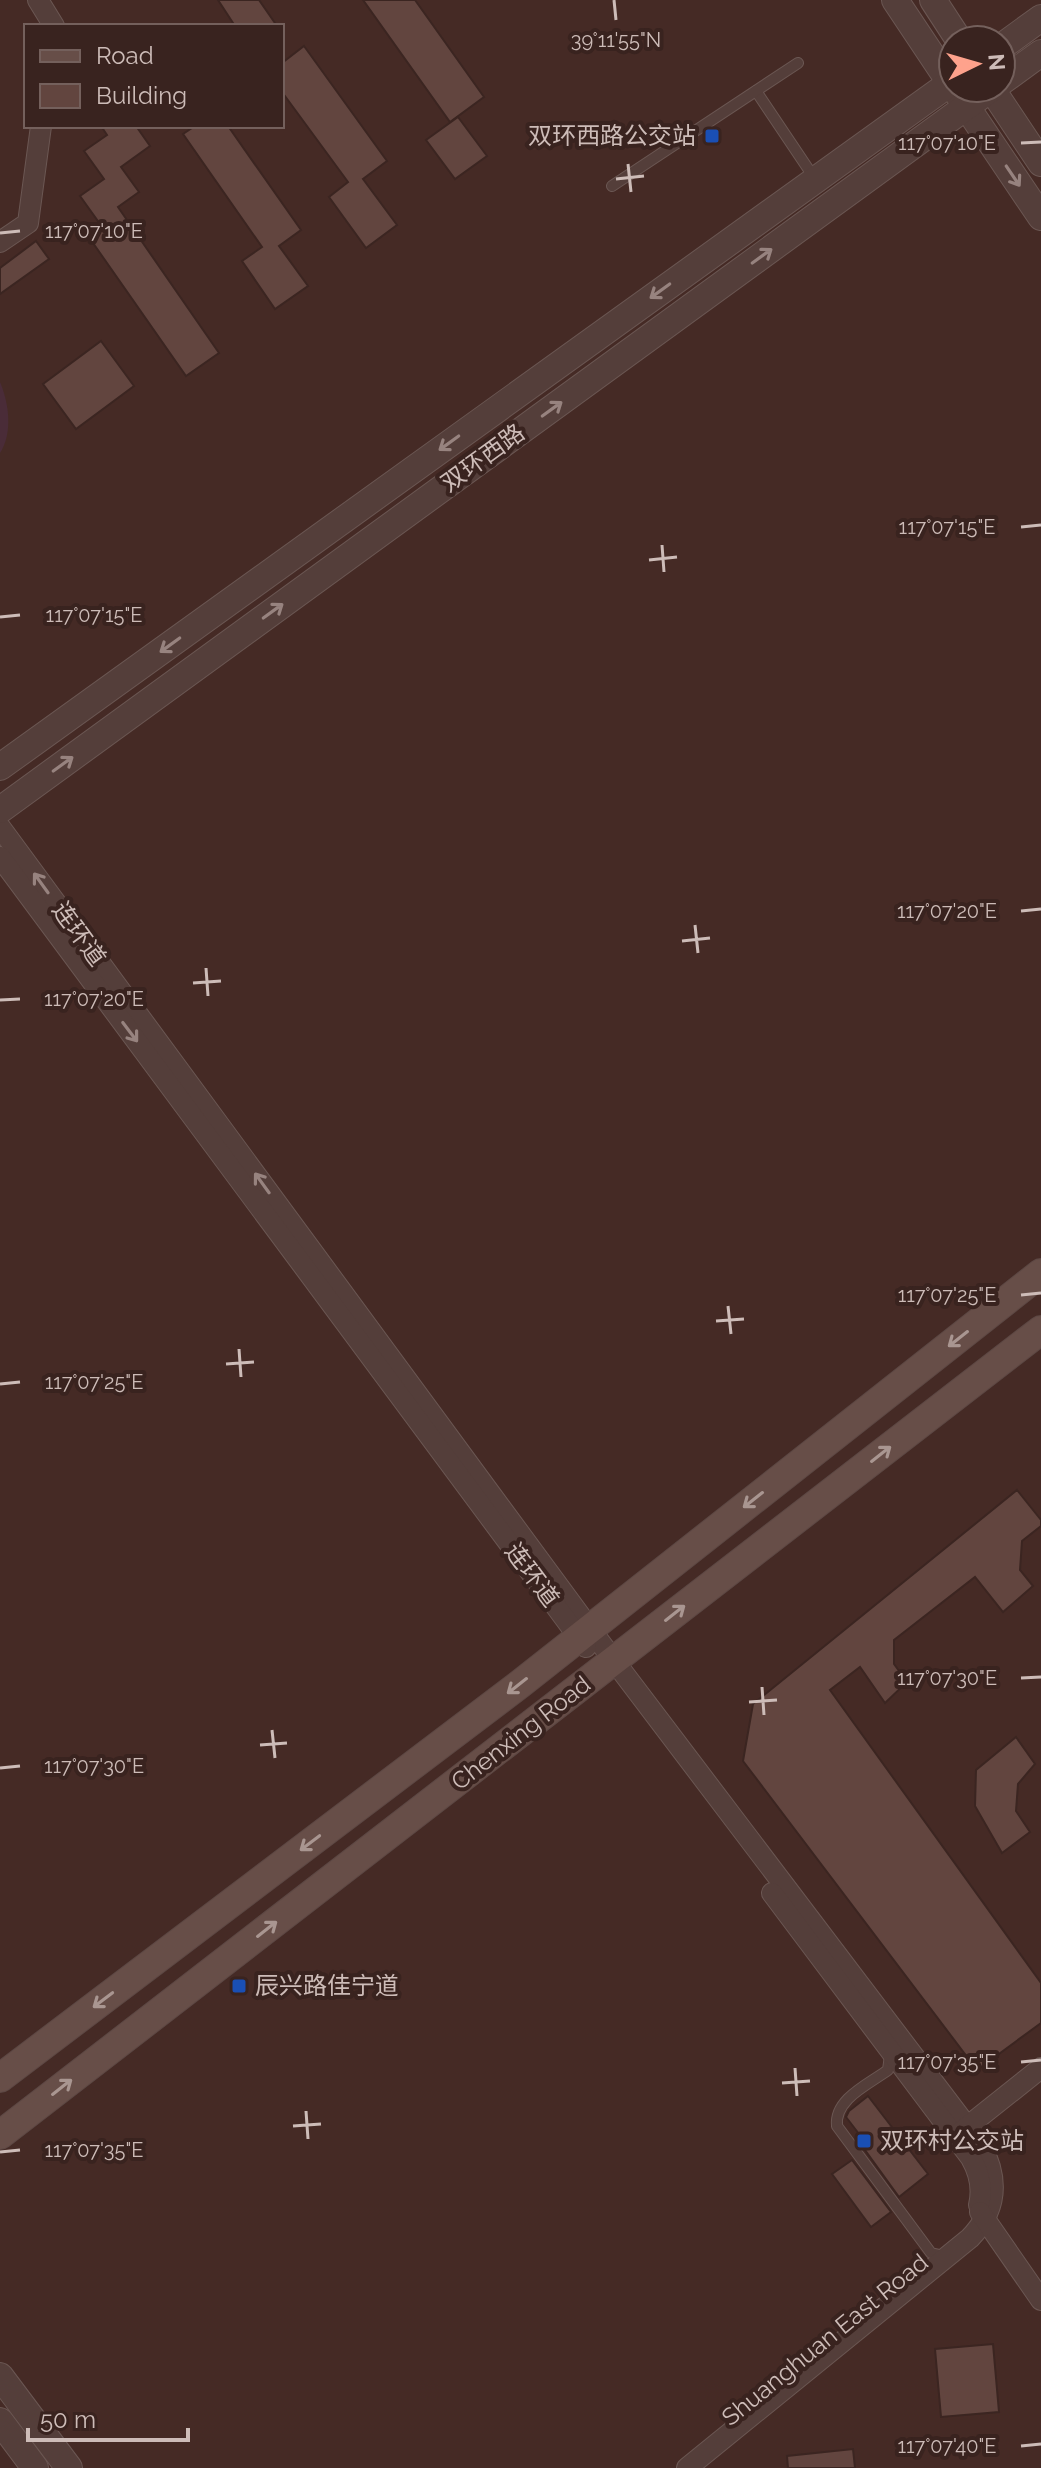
<svg xmlns="http://www.w3.org/2000/svg" width="1041" height="2468" font-family="Raleway,'Noto Sans SC',sans-serif">
  <style>
    .green { fill: #4a2c38 }
    .building { fill: #62453f; stroke: #3b2521; stroke-width: 2 }
    .lines { fill: none; stroke-linecap: round; stroke-linejoin: round }
    .service-casing { stroke: #6b5753; stroke-width: 12 }
    .minor-casing { stroke: #6b5753; stroke-width: 22 }
    .tertiary-casing { stroke: #6b5753; stroke-width: 28 }
    .secondary-casing { stroke: #5d4844; stroke-width: 30 }
    .service { stroke: #543e3a; stroke-width: 10 }
    .minor { stroke: #543e3a; stroke-width: 20 }
    .tertiary { stroke: #543e3a; stroke-width: 26 }
    .secondary { stroke: #674e48; stroke-width: 28 }
    .oneway { stroke: #97837f }
    .oneway2 { stroke: #a99691 }
    .ticks { fill: none; stroke: #cdbcb8; stroke-width: 3 }
    .transit-dot { fill: #1a4fb4; stroke: #39231f; stroke-width: 3 }
    .labels { text-anchor: middle; stroke-width: 8; stroke-linejoin: round; paint-order: stroke }
    .poi-label { font-size: 24px; fill: #cdbcb8; stroke: #39231f; text-anchor: start }
    .street-label { font-size: 24px; fill: #cdbcb8; stroke: #39231f }
    .ticks-label { font-size: 20px; text-anchor: middle; fill: #cdbcb8; stroke: #39231f; stroke-width: 8; stroke-linejoin: round; paint-order: stroke }
  </style>
  <rect width="100%" height="100%" fill="#452a25"/>
  <path class="green" d="M0 382C9 403 13 433 0 453Z"/>
  <g class="building">
    <polygon points="218,0 259,0 277,26 235,26"/>
    <polygon points="363,0 415,0 484,97 450,122"/>
    <polygon points="304,46 387,161 363,179 397,225 366,248 329,197 348,182 282,92 282,63"/>
    <polygon points="458,117 487,156 455,179 426,140"/>
    <polygon points="101,126 136,126 150,146 121,167 139,192 118,207 219,353 186,376 86,233 100,224 80,196 104,179 84,151 107,135"/>
    <polygon points="195,126 228,126 301,230 279,246 308,286 275,309 242,261 262,247 183,134"/>
    <polygon points="36,241 49,259 0,294 0,268"/>
    <polygon points="101,341 134,386 76,429 43,384"/>
    <polygon points="1017,1490 1041,1520 1041,1526 1022,1541 1020,1570 1033,1586 1003,1612 975,1577 894,1640 894,1664 907,1682 885,1703 860,1667 830,1690 1041,1983 1041,2023 977,2070 743,1761 753,1704"/>
    <polygon points="1016,1737 1035,1764 1018,1784 1016,1811 1030,1832 1002,1853 975,1806 976,1770"/>
    <polygon points="868,2096 928,2174 899,2197 865,2150 869,2147 846,2117 849,2111"/>
    <polygon points="852,2160 891,2212 871,2227 832,2174"/>
    <polygon points="993,2344 999,2412 941,2417 935,2349"/>
    <polygon points="853,2449 855,2468 788,2468 787,2456"/>
  </g>
  <g class="lines">
    <g class="service-casing">
      <g id="service">
        <polyline points="756,91 815,179"/>
        <polyline points="612,186 798,63"/>
        <path d="M890 2055 888 2070C869 2084 834 2099 837 2126L931 2253 944 2256"/>
      </g>
    </g>
    <g class="minor-casing">
      <g id="minor">
        <polyline points="38,0 54,26"/>
        <polyline points="0,242 28,223 41,126"/>
        <path d="M0 827 590 1629 981 2145C999 2179 997 2210 970 2238L687 2468"/>
        <polyline points="0,857 586,1647"/>
        <path d="M772 1893 971 2158C979 2172 983 2188 979 2205"/>
        <polyline points="958,2134 1041,2068"/>
        <polyline points="980,2212 1041,2300"/>
      </g>
    </g>
    <g class="tertiary-casing">
      <g id="tertiary">
        <polyline points="895,0 953,87"/>
        <polyline points="933,0 959,40"/>
        <polyline points="1001,47 1041,18"/>
        <polyline points="1001,82 1041,53"/>
        <polyline points="991,88 1041,163"/>
        <polyline points="958,94 1041,217"/>
        <polyline points="0,767 953,81"/>
        <polyline points="0,810 992,88"/>
        <polyline points="0,2376 69,2468"/>
        <polyline points="0,2421 35,2468"/>
      </g>
    </g>
    <g class="secondary-casing">
      <g id="secondary">
        <polyline points="0,2078 520,1684 1041,1273"/>
        <polyline points="0,2135 1041,1330"/>
      </g>
    </g>
    <use href="#service" class="service"/>
    <use href="#minor" class="minor"/>
    <use href="#tertiary" class="tertiary"/>
    <use href="#secondary" class="secondary"/>
  </g>
  <defs><path id="oneway-shaft" d="M-6 0H5M1.5-3L5.5 0L1.5 3" fill="none" stroke-width="1.6" stroke-linecap="round" stroke-linejoin="round" transform="scale(2)"/></defs>
  <g class="oneway">
    <use href="#oneway-shaft" transform="translate(1013 176) rotate(56)"/>
    <use href="#oneway-shaft" transform="translate(762 256) rotate(-36)"/>
    <use href="#oneway-shaft" transform="translate(660 291) rotate(144)"/>
    <use href="#oneway-shaft" transform="translate(552 409) rotate(-36)"/>
    <use href="#oneway-shaft" transform="translate(449 443) rotate(144)"/>
    <use href="#oneway-shaft" transform="translate(273 611) rotate(-36)"/>
    <use href="#oneway-shaft" transform="translate(170 645) rotate(144)"/>
    <use href="#oneway-shaft" transform="translate(63 764) rotate(-36)"/>
    <use href="#oneway-shaft" transform="translate(41 883) rotate(-126)"/>
    <use href="#oneway-shaft" transform="translate(130 1032) rotate(53)"/>
    <use href="#oneway-shaft" transform="translate(262 1183) rotate(-126)"/>
  </g>
  <g class="oneway2">
    <use href="#oneway-shaft" transform="translate(958 1339) rotate(142)"/>
    <use href="#oneway-shaft" transform="translate(881 1454) rotate(-38)"/>
    <use href="#oneway-shaft" transform="translate(753 1500) rotate(142)"/>
    <use href="#oneway-shaft" transform="translate(675 1613) rotate(-38)"/>
    <use href="#oneway-shaft" transform="translate(517 1686) rotate(142)"/>
    <use href="#oneway-shaft" transform="translate(310 1843) rotate(143)"/>
    <use href="#oneway-shaft" transform="translate(267 1929) rotate(-38)"/>
    <use href="#oneway-shaft" transform="translate(103 2000) rotate(143)"/>
    <use href="#oneway-shaft" transform="translate(62 2087) rotate(-38)"/>
  </g>
  <path class="ticks" d="M614 0 616 20M1021 143 1041 142M628 164 631 192M616 179 644 176M0 233 20 231M1021 527 1041 525M662 545 664 572M649 560 677 557M0 617 20 615M1021 911 1041 909M695 925 698 953M682 941 710 938M206 968 208 996M193 983 221 981M0 1000 20 999M1021 1295 1041 1293M728 1306 731 1334M716 1321 744 1319M239 1349 241 1377M226 1364 254 1362M0 1384 20 1382M1021 1678 1041 1677M762 1687 764 1715M749 1702 777 1700M272 1730 275 1758M260 1745 287 1743M0 1768 20 1766M1021 2062 1041 2060M795 2068 797 2096M782 2083 810 2081M306 2111 308 2139M293 2126 321 2124M0 2152 20 2150M1021 2446 1041 2444"/>
  <g class="transit-dot">
    <rect x="704" y="128" width="16" height="16" rx="4"/>
    <rect x="231" y="1978" width="16" height="16" rx="4"/>
    <rect x="856" y="2133" width="16" height="16" rx="4"/>
  </g>
  <g class="labels">
    <g class="poi-label">
      <text x="696" y="144" text-anchor="end">双环西路公交站</text>
      <text x="255" y="1994">辰兴路佳宁道</text>
      <text x="880" y="2149">双环村公交站</text>
    </g>
    <g class="street-label">
      <text transform="translate(483 458) rotate(-36)" y="8">双环西路</text>
      <text transform="translate(79 934) rotate(54)" y="8">连环道</text>
      <text transform="translate(532 1575) rotate(53)" y="8">连环道</text>
      <text transform="translate(521 1733) rotate(-38)" y="8">Chenxing Road</text>
      <text transform="translate(825 2340) rotate(-39)" y="8">Shuanghuan East Road</text>
    </g>
  </g>
  <g class="ticks-label">
    <text x="616" y="47">39°11'55"N</text>
    <text x="947" y="150">117°07'10"E</text>
    <text x="94" y="238">117°07'10"E</text>
    <text x="947" y="534">117°07'15"E</text>
    <text x="94" y="622">117°07'15"E</text>
    <text x="947" y="918">117°07'20"E</text>
    <text x="94" y="1006">117°07'20"E</text>
    <text x="947" y="1302">117°07'25"E</text>
    <text x="94" y="1389">117°07'25"E</text>
    <text x="947" y="1685">117°07'30"E</text>
    <text x="94" y="1773">117°07'30"E</text>
    <text x="947" y="2069">117°07'35"E</text>
    <text x="94" y="2157">117°07'35"E</text>
    <text x="947" y="2453">117°07'40"E</text>
  </g>
  <rect x="24" y="24" width="260" height="104" fill="#39231f" stroke="#74605c" stroke-width="2"/>
  <rect x="40" y="50" width="40" height="12" fill="#674e48" stroke="#74605c" stroke-width="2"/>
  <text x="96" y="64" font-size="24" fill="#cdbcb8">Road</text>
  <rect x="40" y="84" width="40" height="24" fill="#62453f" stroke="#74605c" stroke-width="2"/>
  <text x="96" y="104" font-size="24" fill="#cdbcb8">Building</text>
  <g transform="translate(977 64) rotate(85)"><circle r="38" fill="#39231f" stroke="#74605c" stroke-width="2"/>
  <path d="M0-6L14 30L0 20L-14 30Z" fill="#fea28c"/>
  <text y="-12" font-size="22" font-weight="bold" text-anchor="middle" fill="#cdbcb8">N</text>
  </g>
  <path d="M28 2428v12h160v-12" fill="none" stroke="#cdbcb8" stroke-width="4"/>
  <text x="40" y="2428" font-size="24" fill="#cdbcb8" stroke="#39231f" stroke-width="6" paint-order="stroke">50 m</text>
</svg>
